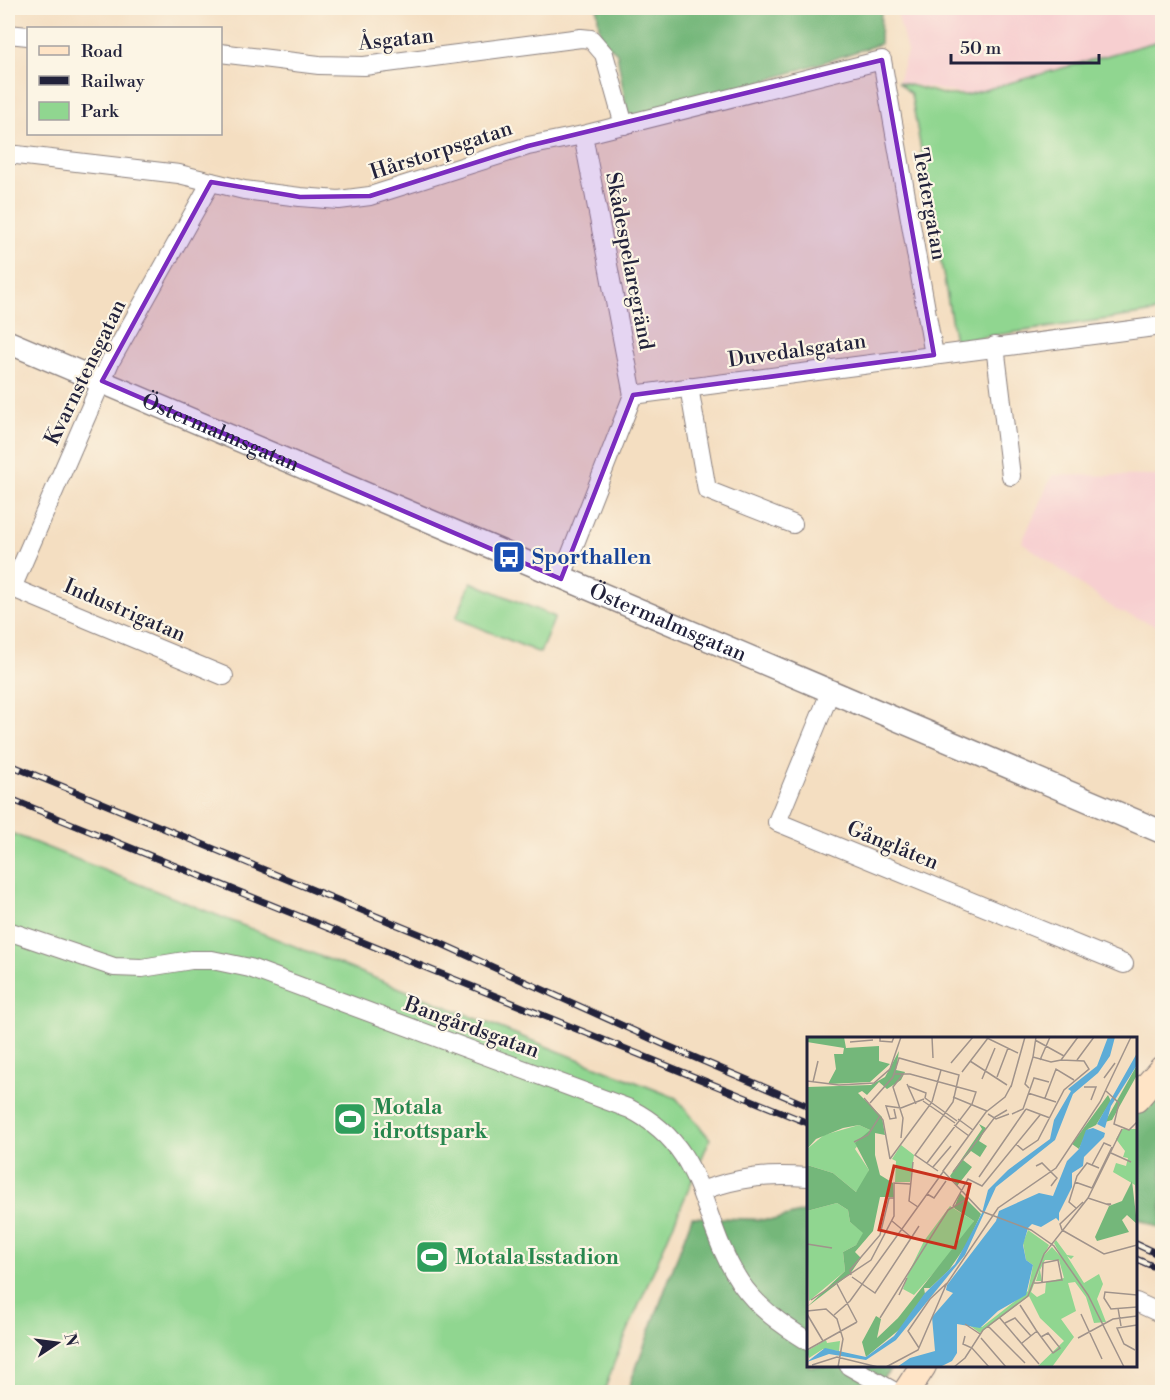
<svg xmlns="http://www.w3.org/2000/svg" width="1170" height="1400" font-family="'Libre Bodoni',serif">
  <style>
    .built { fill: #f7cfd0 }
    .green { fill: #90d690; stroke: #597c66; stroke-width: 1.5 }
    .forest { fill: #74b77a; stroke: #4b6c5a; stroke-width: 1.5 }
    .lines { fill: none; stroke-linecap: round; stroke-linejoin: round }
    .minor-casing { stroke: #8b807e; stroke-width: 20 }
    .tertiary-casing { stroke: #8b807e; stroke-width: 25 }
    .secondary-casing { stroke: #8b807e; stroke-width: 28 }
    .minor { stroke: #fff; stroke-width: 18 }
    .tertiary { stroke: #fff; stroke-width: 22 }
    .secondary { stroke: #ffe4c6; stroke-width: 26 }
    .rail-casing { stroke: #22223b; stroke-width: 7 }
    .rail { stroke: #fcf5e5; stroke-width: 4.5; stroke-dasharray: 14; stroke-linecap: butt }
    .marked { fill: #7b2cbf; fill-opacity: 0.2; stroke: #7b2cbf; stroke-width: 4.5; stroke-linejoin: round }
    .labels { text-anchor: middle; stroke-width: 4.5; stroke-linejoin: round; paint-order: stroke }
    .street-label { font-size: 21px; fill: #22223b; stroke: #fcf5e5 }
    .transit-label { font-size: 21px; font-weight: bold; fill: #164399; stroke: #fcf5e5; text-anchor: start }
    .leisure-label { font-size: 21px; font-weight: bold; fill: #27864d; stroke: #fcf5e5; text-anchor: start }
    .inset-road { fill: none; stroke: #a0938b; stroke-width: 1.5 }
    .view { fill: #c8321e; fill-opacity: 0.15; stroke: #c8321e; stroke-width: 3 }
    .inset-edge { fill: none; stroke: #22223b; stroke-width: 3 }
  </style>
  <rect width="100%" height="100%" fill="#fcf5e5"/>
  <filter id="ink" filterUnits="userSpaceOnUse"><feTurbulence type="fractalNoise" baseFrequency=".0167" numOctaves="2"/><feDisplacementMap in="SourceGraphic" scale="12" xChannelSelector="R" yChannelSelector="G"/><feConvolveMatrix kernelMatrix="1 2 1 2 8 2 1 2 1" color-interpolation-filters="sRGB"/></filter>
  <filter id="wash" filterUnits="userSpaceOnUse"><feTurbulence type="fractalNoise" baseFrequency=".008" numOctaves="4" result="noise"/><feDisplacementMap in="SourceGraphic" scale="24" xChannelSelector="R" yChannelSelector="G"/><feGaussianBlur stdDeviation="1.35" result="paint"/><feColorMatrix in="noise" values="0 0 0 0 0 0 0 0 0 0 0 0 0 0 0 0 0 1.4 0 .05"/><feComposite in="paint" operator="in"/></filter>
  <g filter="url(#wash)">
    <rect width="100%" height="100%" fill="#f4dec1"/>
    <g class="built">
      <polygon points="896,8 1162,8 1162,40 967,95 898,82 907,52"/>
      <polygon points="1052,475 1162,476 1162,628 1116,610 1022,542"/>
    </g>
    <g class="green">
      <polygon points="1162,40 1162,311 955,341 911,94 898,82 946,95 967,95"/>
      <polygon points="471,582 555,617 540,653 456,618"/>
      <polygon points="8,832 676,1098 710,1139 614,1363 604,1392 8,1392"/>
    </g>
    <g class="forest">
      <polygon points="597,8 881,8 880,44 629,125 617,53 600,37"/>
      <polygon points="1162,1089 1162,1229 1136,1218 1136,1115"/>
      <polygon points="808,1211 808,1366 893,1366 871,1392 627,1392 692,1217 773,1220"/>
    </g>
  </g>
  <g filter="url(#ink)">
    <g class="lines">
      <g class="minor-casing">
        <g id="minor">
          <polyline points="8,34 28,36"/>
          <polyline points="220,53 319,65 364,66 581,38 591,39 604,54 624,125"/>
          <polyline points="583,135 633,395"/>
          <polyline points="8,154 179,174 244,190 300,197 339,200 370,196 528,146 583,135 882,60 934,355"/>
          <polyline points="995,346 1011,476"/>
          <polyline points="689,387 707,490 793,524"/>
          <polyline points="561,579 633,395 1162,326"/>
          <polyline points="8,586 224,676"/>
          <polyline points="12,588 110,362 211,182"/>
          <polyline points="831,690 777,822 1124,964"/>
          <path d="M8 931 114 967 142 968 191 960H212L250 968 630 1109C710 1150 697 1217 740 1282 758 1308 782 1325 808 1341"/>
          <path d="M701 1191C739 1177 768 1174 808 1177"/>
          <polyline points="1136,1302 1162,1314"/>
          <polyline points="849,1366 895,1392"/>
        </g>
      </g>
      <g class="tertiary-casing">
        <g id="tertiary">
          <path id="s1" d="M8 342 1162 832"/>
        </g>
      </g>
      <g class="secondary-casing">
        <g id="secondary">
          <polyline points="1136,1099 1162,1069"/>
          <polyline points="906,1392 923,1366"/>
        </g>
      </g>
      <use href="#minor" class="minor"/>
      <use href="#tertiary" class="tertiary"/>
      <use href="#secondary" class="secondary"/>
      <g class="rail-casing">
        <g id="rail">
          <polyline points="8,764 422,935 663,1044 808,1106"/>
          <polyline points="8,798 808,1123"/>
          <polyline points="1136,1244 1162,1256"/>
          <polyline points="1136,1259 1162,1270"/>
        </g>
      </g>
      <use href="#rail" class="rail"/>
    </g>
  </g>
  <path class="marked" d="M882 60 934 355 633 395 561 579 102 381 211 182 300 197 370 196 528 146Z"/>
  <defs>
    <g id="bus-square" transform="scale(1.725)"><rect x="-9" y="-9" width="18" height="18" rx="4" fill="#1a4fb4" stroke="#fcf5e5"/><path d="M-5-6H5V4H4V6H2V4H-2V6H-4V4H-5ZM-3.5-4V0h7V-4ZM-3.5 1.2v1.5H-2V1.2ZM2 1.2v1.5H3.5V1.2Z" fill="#fff"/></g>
    <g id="stadium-square" transform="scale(1.725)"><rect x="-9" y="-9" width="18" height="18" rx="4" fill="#2e9e5b" stroke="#fcf5e5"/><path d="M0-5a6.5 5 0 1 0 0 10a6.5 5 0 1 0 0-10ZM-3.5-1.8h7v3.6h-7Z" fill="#fff"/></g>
  </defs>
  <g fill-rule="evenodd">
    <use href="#bus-square" x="509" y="557"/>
    <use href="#stadium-square" x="350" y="1119"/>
    <use href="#stadium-square" x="432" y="1257"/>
  </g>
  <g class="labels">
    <g class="street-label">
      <text transform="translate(396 39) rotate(-6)" y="7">Åsgatan</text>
      <text transform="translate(441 150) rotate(-18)" y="7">Hårstorpsgatan</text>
      <text transform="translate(930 204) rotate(80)" y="7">Teatergatan</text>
      <text transform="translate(630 261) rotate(79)" y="7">Skådespelaregränd</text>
      <text transform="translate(797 350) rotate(-8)" y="7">Duvedalsgatan</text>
      <text transform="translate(85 372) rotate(-64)" y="7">Kvarnstensgatan</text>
      <text dy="7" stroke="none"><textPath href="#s1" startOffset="231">Östermalmsgatan</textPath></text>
      <text transform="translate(125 610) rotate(23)" y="7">Industrigatan</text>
      <text dy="7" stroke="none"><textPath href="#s1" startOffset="717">Östermalmsgatan</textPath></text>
      <text transform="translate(893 845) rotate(22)" y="7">Gånglåten</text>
      <text transform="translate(472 1027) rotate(20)" y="7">Bangårdsgatan</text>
    </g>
    <g class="transit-label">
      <text x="532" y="564">Sporthallen</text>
    </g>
    <g class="leisure-label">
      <text x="373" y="1114">Motala<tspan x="373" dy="24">idrottspark</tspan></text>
      <text x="455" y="1264">Motala Isstadion</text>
    </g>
  </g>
  <g transform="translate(807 1037)">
    <rect width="330" height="330" fill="#f4dec1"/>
    <path d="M52 88 63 93 48 112 62 133 56 149 49 155 26 136 0 128V112L17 98ZM315 92H330V168L328 148 306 135 309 126 319 129 321 121 316 120 318 114 309 102ZM94 108 107 118 103 145H88L89 124 85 122ZM30 166 41 173 43 185 57 196 49 208 36 215 38 234 2 264 0 174ZM143 169 167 184 154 205 107 258 96 252 101 237 117 204ZM221 193 242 208 237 218 245 210 255 221 247 206 249 203 260 218 267 219 264 222 260 219 277 246 292 237 296 247 290 262 299 285 287 286 279 260 268 245 261 246 269 274 254 282 267 300 245 330H230L257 304 233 281 222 259 173 296 158 285 175 290 221 254 226 228 219 223 216 206ZM238 223H252L257 241 239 245 238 256 230 260 224 255 233 231 229 244H235L233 233ZM19 303 20 306 33 304 32 314 16 312 2 321 0 314Z" fill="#90d690" fill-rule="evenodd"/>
    <path d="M0 0H37L39 11 72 9V24L83 27 63 45 21 47 29 32 27 17H36L37 11 0 5ZM92 14 89 33 98 35 94 43 80 52 72 45 60 58 55 54 51 56 75 80 78 98 68 96V118L73 138 86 146 87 160H73L66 194 48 215 54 221 43 237 0 270 38 234 36 215 49 208 56 196 43 185 41 173 30 166 0 174V128L26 136 49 155 62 133 48 106 63 93 52 88 36 91 9 102 0 112V50L64 48 78 40ZM330 28V38L305 83 298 85ZM301 58 304 64 289 88 281 92 272 112 265 107ZM172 87 179 91 172 104 180 109 173 120 164 114 156 123 165 130 150 149 143 139 175 92ZM325 144 330 187 320 178 315 183 322 195 290 204 288 200 302 169 315 164ZM153 156 174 177 160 207 142 233 123 251H117L118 257 93 292 59 320 55 305 69 279 74 282 70 301 91 281 167 184 147 171Z" fill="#74b77a"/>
    <path d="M301 0H308L303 19 291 36 266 57 248 103 189 150 158 218 89 303 59 323 22 317 0 325 18 311 59 320 87 299 118 256 148 227 175 176 181 153 201 133 243 102 247 83 264 54 261 52 290 29ZM330 16V28L304 69 298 91 290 87ZM286 91 298 96 297 100 277 120 276 129 265 136V150L252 176V184L249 181 234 190 225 187 221 191 216 208 219 223 226 228 219 258 191 274 173 291 150 287V316L145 324 133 330H90L103 321 128 314 125 280 146 256 139 253 140 248 189 184 192 174 232 156 246 159 260 124 272 112 279 93Z" fill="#5dacd7"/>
    <path class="inset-road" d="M73 0V4L85 5 87 0M125 0 126 21M178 0 211 16M229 0 226 20 244 25 254 23 271 0M228 3 257 19M43 5 66 3M233 23 243 0M270 23 287 0M163 24 200 48M144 26 166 0M155 35 181 1M87 37H103L169 55 165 67 120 126M190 40 201 11M297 41 308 26M175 42 188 11M0 44 32 48 67 46 83 32 94 0M6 45 11 24M100 47 109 67M205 47 198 60 179 75 136 134 174 174 224 193 247 209 281 258 317 330M101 49 119 56 118 61 150 84M204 50 218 0M277 50H289L284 63M222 51 218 47 226 20M299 54 312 66 307 87 322 93 330 85M221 56 249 65M146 60 180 74M57 61 76 83 83 122M238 61 249 32 267 43M116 64 148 86M63 66 86 40 92 21 152 38 146 65 108 118 131 134M94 71 117 62M87 72 89 81 83 82 79 69 94 71M219 72 243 81M181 77 189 82 202 77M205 77 216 72 227 41 242 45M151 82 166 93M147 88 162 99M94 101 96 81 86 50 97 36M47 105 61 98 73 79M209 107 216 113 231 103 257 53 282 32 277 24 254 23M304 116 324 125M83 122 125 65 134 33M106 125 102 164 111 170M285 128 297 106 304 109M229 129 235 126 250 141 244 149M126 130 144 109M146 135 188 80 200 73M172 140 219 72M268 145 285 151M285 151 305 110M120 157 127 161 139 144M281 161 302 168 304 167H299M146 169 161 142 175 149 233 78M269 171 262 165 270 139 280 126 292 131M85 184 104 200M255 193 253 187 276 165M255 193 297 217 330 208M0 207 25 211M44 238 43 233 73 198 82 161H87M45 240 68 256 112 189M227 246H231L254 243H255L251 223 236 226 235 246M30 247 50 285M92 258 100 241M330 258 298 255 297 261 304 272 330 270M4 263 64 223 87 179V146L103 147M213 268 229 293 246 316 253 311 241 296 234 300M311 271 314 289M0 274 19 272 30 282 36 302 31 330M0 277 16 304M274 277 295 322M27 278 43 264 136 135M192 280 232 327M73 281 141 173 160 162M198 286 208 281 224 299M158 287 173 297M181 289 218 326M158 299 156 307 165 311 182 330M174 301 199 330M271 301 306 282 330 279M215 306 230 294M112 311 101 294 123 262 140 246M0 313 50 285M328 313 317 307 310 291 330 288M5 328 30 320 71 330M79 330 111 313 139 248 191 171 249 131 293 65 324 0M147 330 158 321 176 293 221 259 237 217 281 161 315 92"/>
    <path class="view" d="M87 129 163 147 148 211 72 193Z"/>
    <rect width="330" height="330" class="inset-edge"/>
  </g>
  <rect width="1170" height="1400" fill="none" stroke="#fcf5e5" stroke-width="30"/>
  <rect x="27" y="27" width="195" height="108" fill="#fcf5e5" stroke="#a5a1a1" stroke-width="1.5"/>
  <rect x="39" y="46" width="30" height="9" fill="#ffe4c6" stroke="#a5a1a1" stroke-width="1.5"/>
  <text x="81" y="57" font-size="18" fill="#22223b">Road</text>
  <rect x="39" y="76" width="30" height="9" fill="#22223b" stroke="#a5a1a1" stroke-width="1.5"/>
  <text x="81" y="87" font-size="18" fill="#22223b">Railway</text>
  <rect x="39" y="102" width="30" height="18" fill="#90d690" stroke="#a5a1a1" stroke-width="1.5"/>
  <text x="81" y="117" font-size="18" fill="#22223b">Park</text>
  <g transform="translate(57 1343) rotate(77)" stroke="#fcf5e5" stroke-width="4.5" paint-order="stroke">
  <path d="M0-4.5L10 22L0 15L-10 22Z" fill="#22223b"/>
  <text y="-9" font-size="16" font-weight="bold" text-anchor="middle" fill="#22223b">N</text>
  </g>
  <path d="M951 54v9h148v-9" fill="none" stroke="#22223b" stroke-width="3"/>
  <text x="960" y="54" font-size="18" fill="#22223b" stroke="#fcf5e5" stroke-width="4.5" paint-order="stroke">50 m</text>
</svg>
